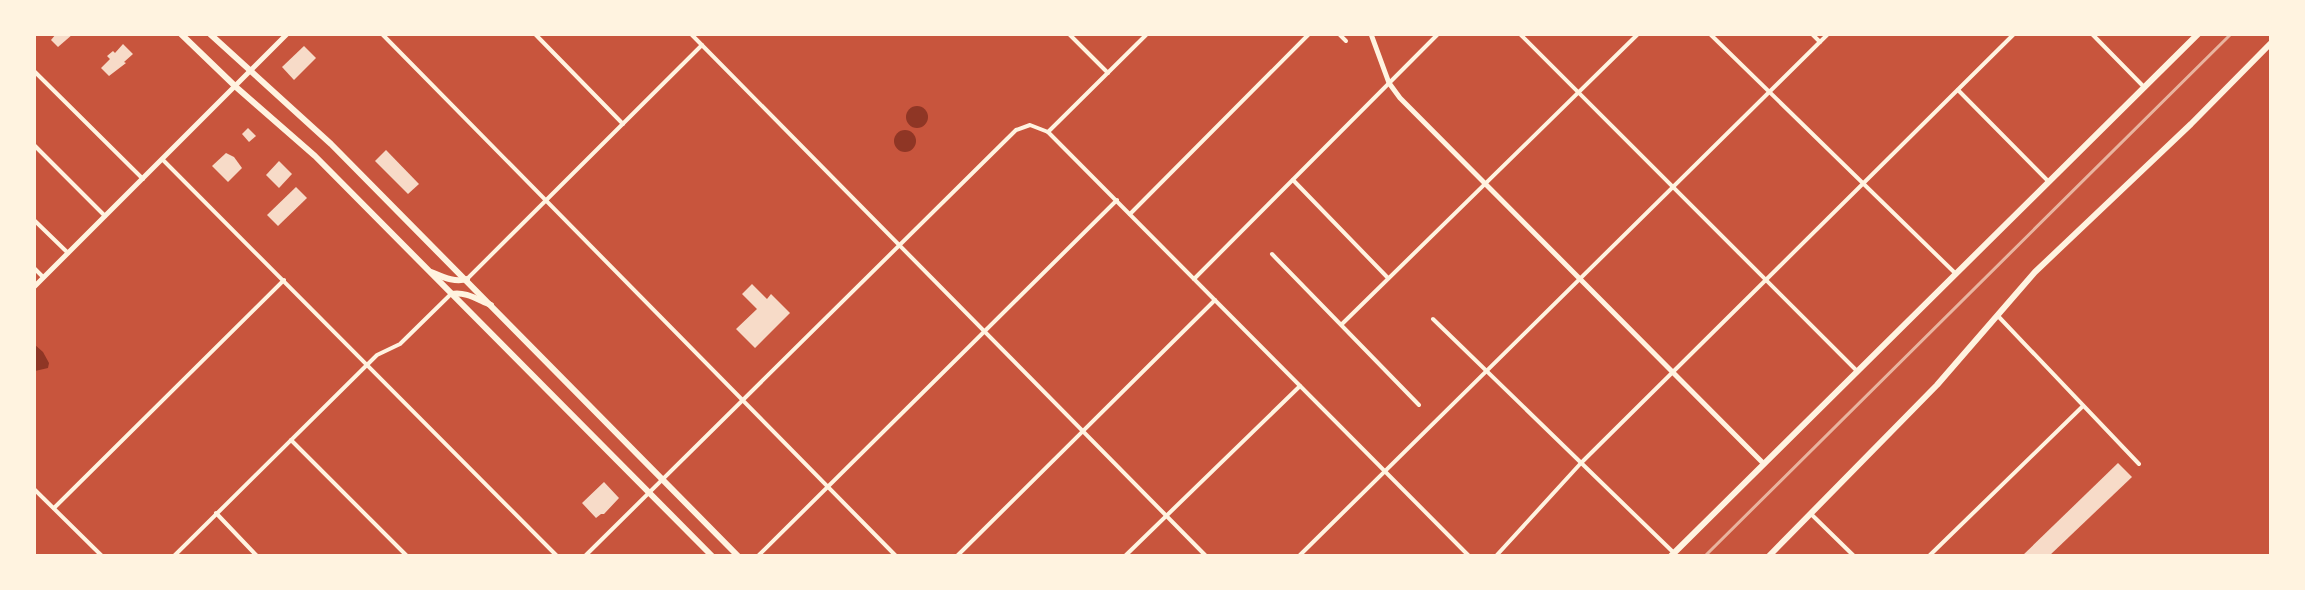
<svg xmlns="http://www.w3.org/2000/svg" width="2305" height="590" font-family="Helvetica,sans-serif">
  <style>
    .water { fill: #8f3625 }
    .building { fill: #f7dbc8 }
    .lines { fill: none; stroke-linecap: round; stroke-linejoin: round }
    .minor { stroke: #fff3e0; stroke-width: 4 }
    .tertiary { stroke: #fff3e0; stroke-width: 5 }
    .primary { stroke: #fff3e0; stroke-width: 6 }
    .rail { stroke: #e9b49f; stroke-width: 3 }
  </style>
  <rect width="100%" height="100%" fill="#c8553d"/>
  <g class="water">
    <circle cx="917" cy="117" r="11"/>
    <circle cx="905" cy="141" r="11"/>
    <polygon points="34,344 43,352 49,363 48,368 35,371"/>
  </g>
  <g class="building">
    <polygon points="56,34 73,34 58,47 51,40"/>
    <polygon points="123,44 133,54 124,62 126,63 109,76 101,68 110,59 107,56 113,51 115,53"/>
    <polygon points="304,46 316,58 294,80 282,67"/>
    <polygon points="248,128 256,136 249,142 242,134"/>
    <polygon points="386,150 419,184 408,194 375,161"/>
    <polygon points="226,153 234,157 242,168 228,182 212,166"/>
    <polygon points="279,161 292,174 279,188 266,175"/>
    <polygon points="296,187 307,198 278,226 267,215"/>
    <polygon points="752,284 767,299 771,294 790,313 755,348 736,329 757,309 742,294"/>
    <polygon points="2118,463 2132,477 2049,556 2022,556"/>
    <polygon points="604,482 619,498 604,514 601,514 596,518 582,503"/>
  </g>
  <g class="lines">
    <g class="minor">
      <polyline points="382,34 896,556"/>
      <polyline points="535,34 623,124"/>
      <polyline points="691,34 1206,556"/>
      <polyline points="1069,34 1108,73"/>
      <polyline points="1339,34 1346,41"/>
      <polyline points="1520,34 1857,371"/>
      <polyline points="1710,34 1955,273"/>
      <polyline points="1812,34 1820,42"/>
      <polyline points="2092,34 2144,87"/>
      <polyline points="34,71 143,179"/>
      <polyline points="1958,90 2049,182"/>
      <polyline points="1048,132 1147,34"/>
      <polyline points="34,145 105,216"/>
      <polyline points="163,160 557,556"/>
      <polyline points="1293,180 1388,278"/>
      <polyline points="1130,214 1309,34"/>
      <polyline points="34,220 68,253"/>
      <polyline points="1272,254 1419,405"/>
      <polyline points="34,268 43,277"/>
      <polyline points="467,279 702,45"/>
      <polyline points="1194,279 1438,34"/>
      <polyline points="1998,316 2139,464"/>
      <polyline points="1433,319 1674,553"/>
      <polyline points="1342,324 1638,34"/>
      <polyline points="291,440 407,556"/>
      <polyline points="34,489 102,556"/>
      <polyline points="54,508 284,280"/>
      <polyline points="216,513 257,556"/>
      <polyline points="1811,514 1854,556"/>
      <polyline points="174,556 377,355 400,344 451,294"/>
      <polyline points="585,556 1016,130 1030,125 1048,132 1469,556"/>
      <polyline points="758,556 1117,200"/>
      <polyline points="957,556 1215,300"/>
      <polyline points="1125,556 1300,386"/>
      <polyline points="1299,556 1828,34"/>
      <polyline points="1496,556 1581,463 2014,34"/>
      <polyline points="1929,556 2083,406"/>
    </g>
    <g class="tertiary">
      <polyline points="1371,34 1389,83 1400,98 1764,464"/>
      <polyline points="34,287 287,34"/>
    </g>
    <g class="primary">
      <polyline points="181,34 236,87 315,156 712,556"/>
      <polyline points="210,34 331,144 738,556"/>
      <path d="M431 272C443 277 455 283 467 279"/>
      <path d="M451 294C466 291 478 300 491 305"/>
      <polyline points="1671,556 2198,34"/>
      <polyline points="1769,556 1937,385 2035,272 2191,124 2270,44"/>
    </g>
    <polyline class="rail" points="1705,556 2231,34"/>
  </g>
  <rect width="2305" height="590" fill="none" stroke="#fff3e0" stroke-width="72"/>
</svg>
